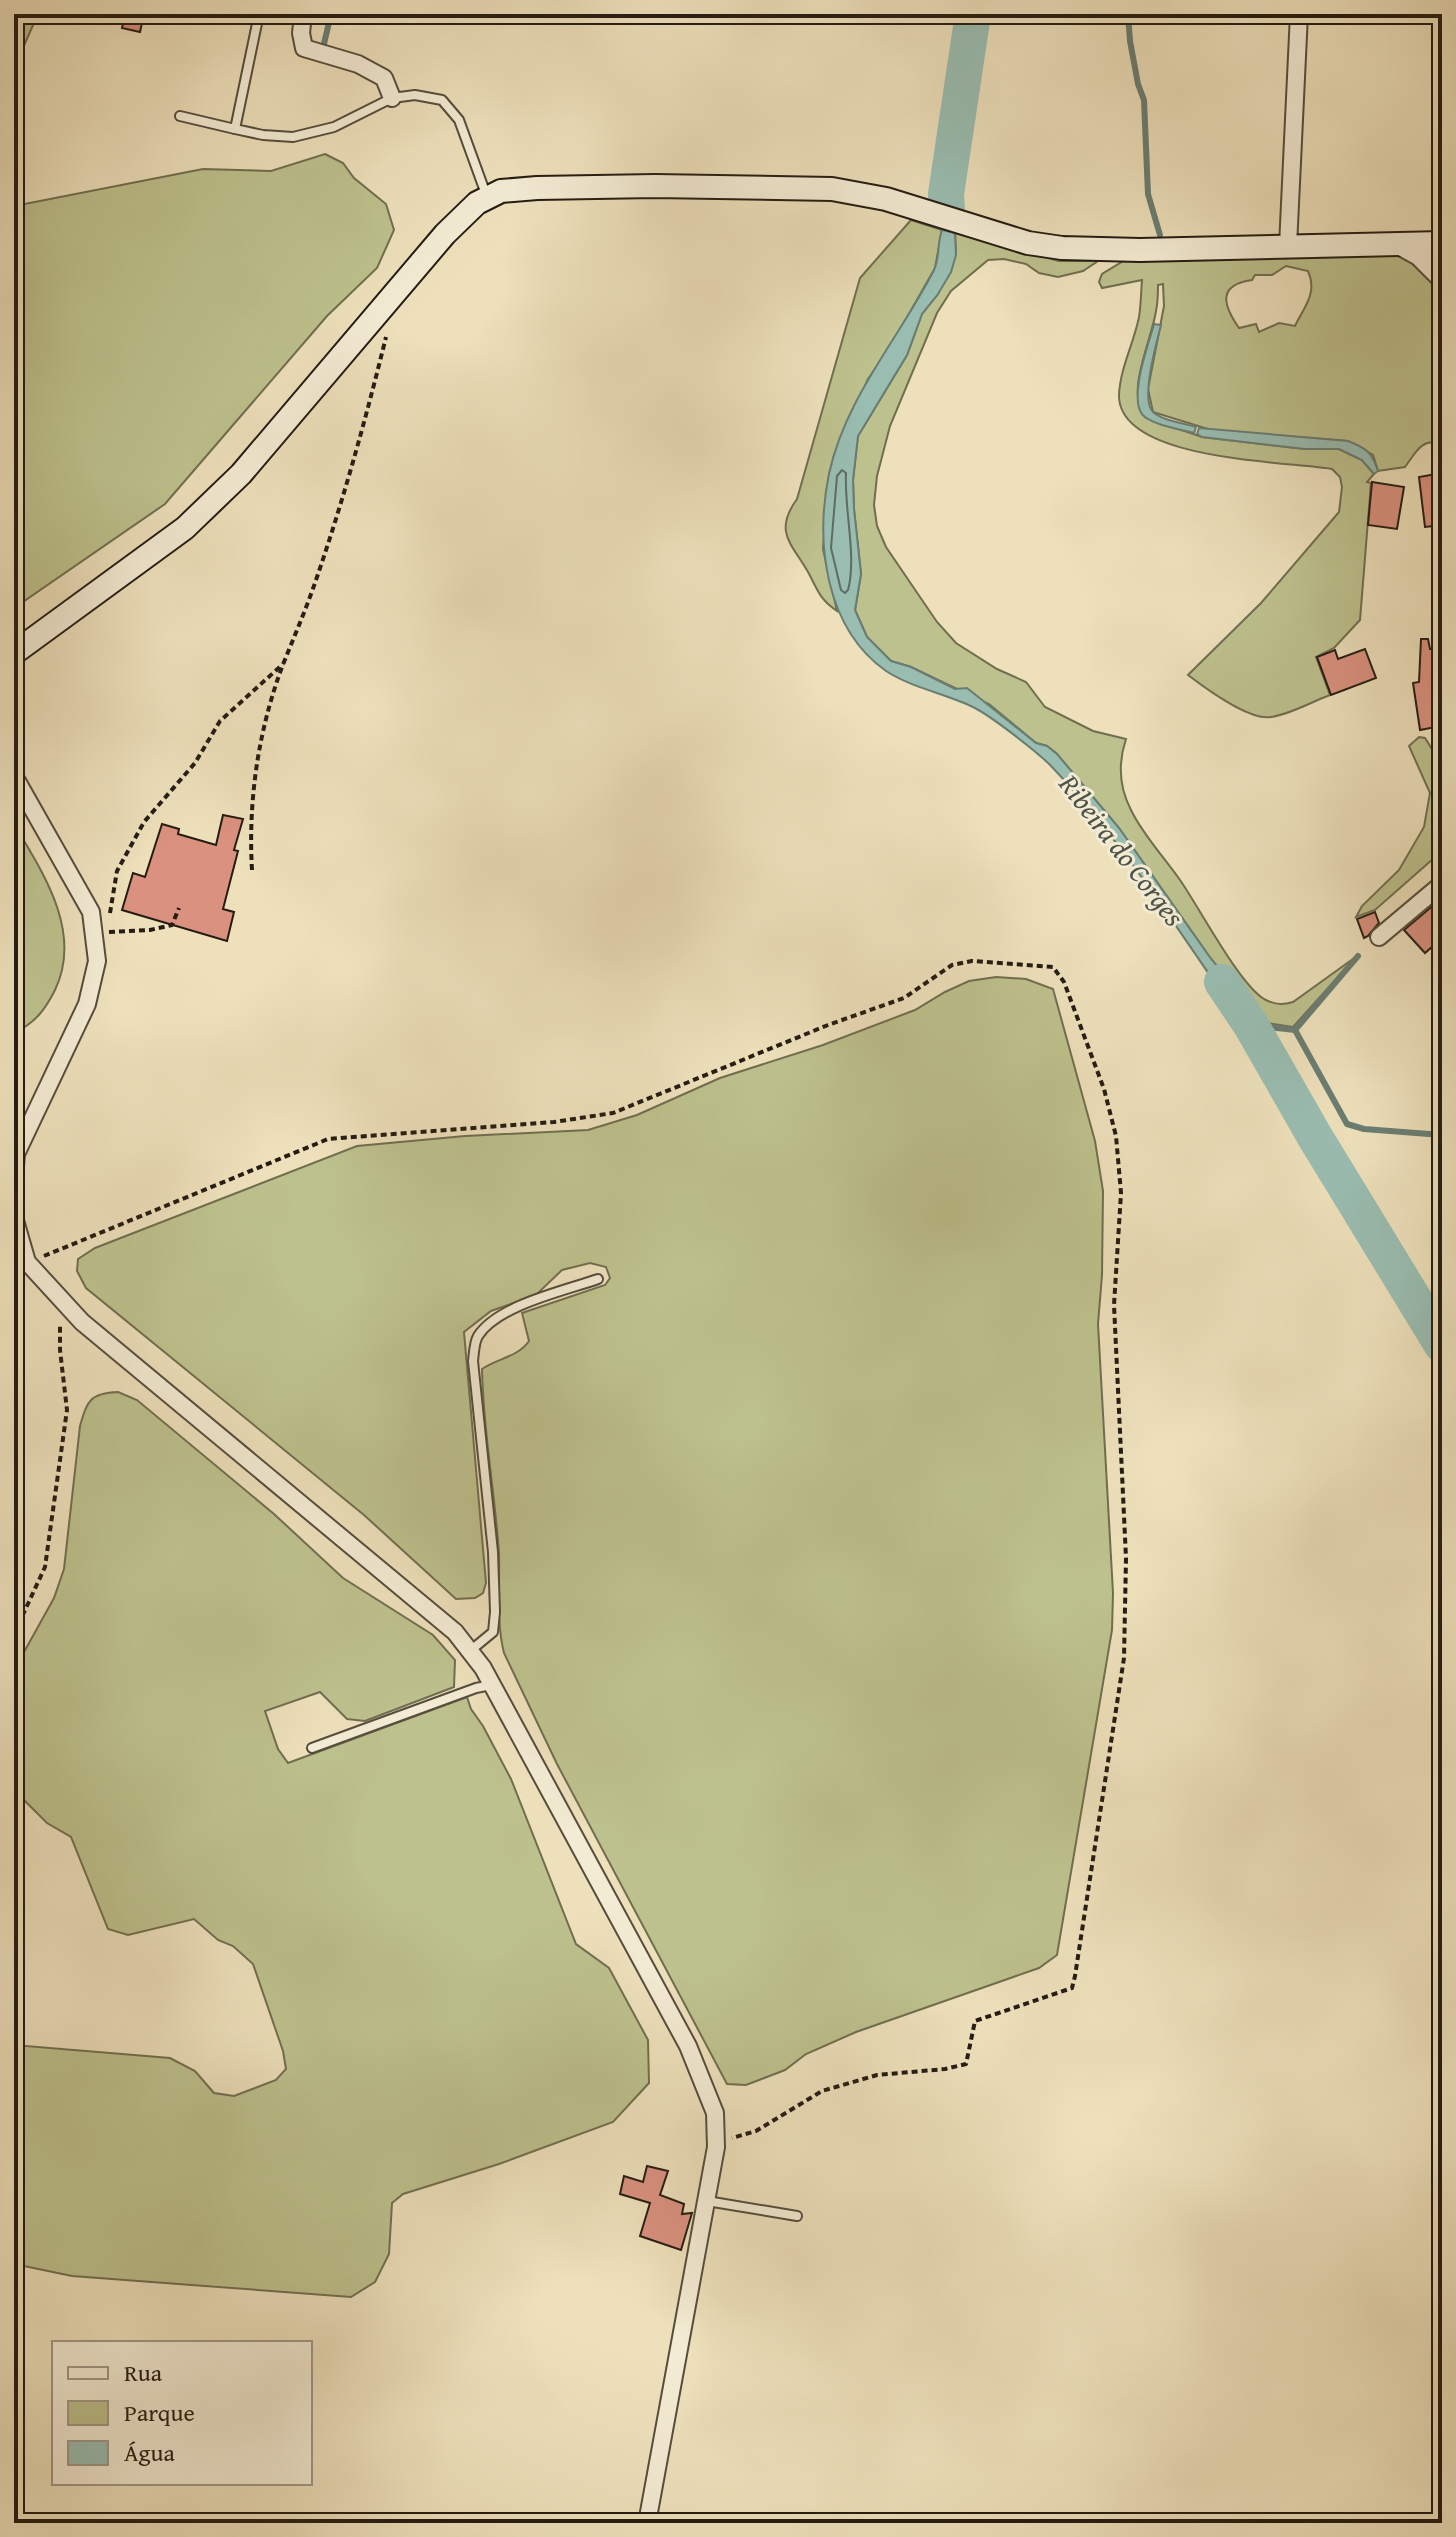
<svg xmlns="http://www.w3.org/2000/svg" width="1456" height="2537" font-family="'Gentium Book Plus',serif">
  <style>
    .green { fill: #bdc18d; stroke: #706e50; stroke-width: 2; fill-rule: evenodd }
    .water { fill: #99bdb1; stroke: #6a7d72; stroke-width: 2 }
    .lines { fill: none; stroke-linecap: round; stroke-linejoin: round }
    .shore { stroke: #5e6c62; stroke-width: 2 }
    .stream { stroke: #6a7d72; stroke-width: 6 }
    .river { stroke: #99bdb1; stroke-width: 36 }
    .building { fill: #da917f; stroke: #241c13; stroke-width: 2 }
    .service-casing { stroke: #564d3d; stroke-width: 12 }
    .minor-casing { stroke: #564d3d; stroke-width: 20 }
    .tertiary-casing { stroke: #564d3d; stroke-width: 24 }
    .secondary-casing { stroke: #241c13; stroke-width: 26 }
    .path { stroke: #241c13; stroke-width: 4; stroke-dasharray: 6 4; stroke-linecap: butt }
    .service { stroke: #f3ebd3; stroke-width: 8 }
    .minor { stroke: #f3ebd3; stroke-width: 16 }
    .tertiary { stroke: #f3ebd3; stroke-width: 20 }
    .secondary { stroke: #f3ebd3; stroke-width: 22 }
    .labels { text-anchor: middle; stroke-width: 6; stroke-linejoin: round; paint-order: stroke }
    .water-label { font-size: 28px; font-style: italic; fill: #4d544a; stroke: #f3ebd3 }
  </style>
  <rect width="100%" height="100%" fill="#ede0bb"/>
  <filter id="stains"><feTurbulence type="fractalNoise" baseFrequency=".0025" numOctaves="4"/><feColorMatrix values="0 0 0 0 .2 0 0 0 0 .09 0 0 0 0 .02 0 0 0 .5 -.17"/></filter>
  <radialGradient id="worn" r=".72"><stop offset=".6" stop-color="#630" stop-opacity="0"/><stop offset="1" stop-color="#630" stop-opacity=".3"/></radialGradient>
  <g class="green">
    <polygon points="14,14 38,14 14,68"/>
    <polygon points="325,154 343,163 354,178 386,204 394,230 377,268 327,316 165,504 14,608 14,206 203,169 271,171"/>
    <path d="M911 220 942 230 935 268 889 349 868 379 838 445 829 474 823 549 837 611C819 599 818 590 808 572 792 544 773 532 797 499L860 278Z"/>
    <path d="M955 233 1059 261H1098L1083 271 1058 277 1039 273 1026 264 1004 259 988 260 951 291 937 313 890 426 877 476 874 505 877 526 886 547 937 622 956 643 997 669 1026 682 1045 707 1093 731 1126 739C1118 763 1119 787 1131 810 1143 835 1164 857 1180 880 1199 907 1239 984 1264 999 1275 1005 1283 1005 1293 1002L1357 956 1293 1027 1261 1022 1209 956 1119 828 1057 754 1047 746 1036 743 989 704 911 667 891 661 867 637 855 610 861 574 854 509 853 480 858 436 907 355 922 314 938 294 956 254Z"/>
    <path d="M1395 253 1409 258 1439 286 1442 292V444C1422 437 1416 452 1405 467L1378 471 1373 455 1348 441 1211 430 1153 412 1148 389 1164 306 1163 284 1158 285C1158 293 1158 302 1156 311 1152 340 1124 393 1146 418L1202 437 1305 449H1339L1362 460 1374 474 1367 482 1371 483 1360 620 1334 648 1316 657 1330 695C1311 702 1291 714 1271 717 1250 721 1205 688 1188 675L1261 603 1339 512 1342 487 1340 477 1332 469C1285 461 1118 461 1119 395 1120 368 1134 343 1139 317 1141 305 1141 292 1142 280L1102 288 1099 282 1102 274 1125 260ZM1286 266 1308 271C1318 293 1304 307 1295 326L1279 323 1259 332 1256 324 1239 328C1223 305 1217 285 1252 280L1255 275H1272Z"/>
    <polygon points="1419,737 1425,738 1442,765 1442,851 1375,910 1356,917 1362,906 1399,870 1424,827 1430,793 1409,746"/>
    <path d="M14 824C43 873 83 932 55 990 45 1010 35 1023 14 1033Z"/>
    <path d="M996 977 1026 979 1053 989 1095 1141 1103 1191 1102 1275 1098 1324 1113 1593 1112 1630 1057 1955 1039 1968 856 2032 806 2054 785 2070 746 2085 727 2084 557 1764 504 1653C496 1621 500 1587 499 1554 495 1492 483 1431 482 1369 498 1358 518 1357 529 1341L522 1313 605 1285 610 1278 606 1267 590 1263 562 1270 536 1295 491 1311 464 1332 486 1583 483 1593 475 1598 456 1599 364 1515 86 1288 77 1271 78 1259 95 1248 357 1146 465 1136 588 1130 637 1115 720 1078 823 1045 915 1010 945 992 969 981Z"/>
    <path d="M118 1392 137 1400 274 1514 343 1578 433 1635 455 1660 454 1687 365 1721 347 1719 320 1692 265 1711 278 1749 288 1763 467 1697 471 1709 483 1726 511 1779 576 1944 609 1968 648 2040 649 2083 613 2122 499 2164 403 2194 392 2203 389 2254 375 2282 351 2297 72 2276 14 2264V2045L170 2058 195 2071 214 2093 234 2096 276 2080 286 2069 283 2051 253 1964 233 1946 218 1940 194 1919 128 1935 108 1929 71 1837 47 1823 21 1797 14 1786V1670L54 1598 64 1569 80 1426C87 1401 90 1393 118 1392Z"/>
  </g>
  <g class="water">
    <path d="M942 230 955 233 956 255 951 272 938 294 922 314 907 355 858 436 853 480 854 509 861 574 855 610 867 637 891 661 911 667 955 689 967 688 1036 743 1047 746 1057 754 1119 828 1209 956 1261 1022 1243 1023C1182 937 1125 844 1052 767 1039 753 992 717 975 708 947 694 912 688 886 671 825 628 815 542 829 474 845 398 900 337 934 270 940 257 937 243 942 230Z"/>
    <path d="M1154 324 1161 325C1157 342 1140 399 1153 412 1163 421 1184 423 1196 427L1194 433C1179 429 1157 426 1145 417 1126 403 1149 343 1154 324Z"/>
    <path d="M1199 428 1348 441C1366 448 1372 452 1378 471L1374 474 1362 460 1339 449H1305L1202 437 1197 434Z"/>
  </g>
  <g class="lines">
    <path class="shore" d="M842 470 846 473C844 510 857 556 848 590L845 593 841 590 831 548 837 476Z"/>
    <g class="stream">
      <polyline points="1128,14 1130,41 1138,84 1144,100 1148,194 1160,235"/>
      <polyline points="323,48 331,14"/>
      <polyline points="1251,1025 1295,1030"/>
      <polyline points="1295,1030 1347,1124 1364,1129 1442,1135"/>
      <polyline points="1295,1030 1358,956"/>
    </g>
    <g class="river">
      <polyline points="947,211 946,194 973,14"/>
      <polyline points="1222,982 1251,1025 1315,1137 1442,1345"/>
    </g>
  </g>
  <g class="building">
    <polygon points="125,14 144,14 140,32 122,28"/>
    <polygon points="1442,473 1442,525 1425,527 1419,477"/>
    <polygon points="1372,482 1404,487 1397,529 1368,525"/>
    <polygon points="1421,639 1428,639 1430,649 1442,649 1442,674 1433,673 1441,726 1420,730 1413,683 1419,682"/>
    <polygon points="1365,649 1376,678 1331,695 1317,657 1335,650 1338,659"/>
    <polygon points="223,815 243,819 234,850 238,851 223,909 234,912 227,941 122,910 133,873 145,877 162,824 179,829 178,834 216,845"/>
    <polygon points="1442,898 1442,938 1425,953 1404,930"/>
    <polygon points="1375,912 1379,923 1368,936 1364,938 1357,919"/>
    <polygon points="647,2166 668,2171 660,2195 684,2204 682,2214 692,2213 681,2250 640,2236 650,2203 620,2194 624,2176 643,2182"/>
  </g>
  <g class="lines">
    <g class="service-casing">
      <g id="service">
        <polyline points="259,14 235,129 263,135 293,137 334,127 392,98 415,95 442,100 459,120 487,197"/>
        <polyline points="180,116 235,129"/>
        <path d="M470 1651 493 1632 495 1612 493 1552 473 1361C474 1353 474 1343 478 1336 498 1305 564 1291 598 1279"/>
        <polyline points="312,1748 476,1688 491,1685"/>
        <polyline points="707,2201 797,2216"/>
      </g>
    </g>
    <g class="minor-casing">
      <g id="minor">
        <polyline points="303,14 301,33 304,48 358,64 384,78 392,98"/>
        <polyline points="1288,246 1299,14"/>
        <polyline points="14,776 91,912 97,961 87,1004 16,1154 14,1179"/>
        <polyline points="1379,937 1442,884"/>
        <polyline points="14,1217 27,1262 82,1322 455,1632 483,1668 688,2046 715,2113 716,2147 647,2523"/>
      </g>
    </g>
    <g class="tertiary-casing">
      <polyline id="tertiary" points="1399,244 1419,255 1442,278"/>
    </g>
    <g class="secondary-casing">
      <polyline id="secondary" points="14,653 185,528 241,474 445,234 477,203 501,191 537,188 655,186 832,189 886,199 1028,243 1062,248 1140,250 1442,243"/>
    </g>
    <g class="path">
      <path d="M252 870C248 801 258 732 282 667 294 637 307 607 317 577 344 498 366 418 386 337"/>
      <polyline points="110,913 117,871 144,822 195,763 220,721 283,664"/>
      <polyline points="109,932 150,930 172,925 179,908"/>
      <polyline points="44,1256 328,1139 554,1122 613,1113 828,1025 904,998 952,965 972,961 1053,967 1064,982 1104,1089 1116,1136 1121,1193 1114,1305 1126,1558 1124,1658 1075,1976 1072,1988 975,2021 966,2064 945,2069 877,2075 822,2091 756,2131 732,2138"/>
      <polyline points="14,1634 45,1567 67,1410 60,1350 60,1325"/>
    </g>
    <use href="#service" class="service"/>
    <use href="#minor" class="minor"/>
    <use href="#tertiary" class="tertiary"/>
    <use href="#secondary" class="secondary"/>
  </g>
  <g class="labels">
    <g class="water-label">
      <text transform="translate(1122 850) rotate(52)" y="10">Ribeira do Corges</text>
    </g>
  </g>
  <rect width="1456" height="2537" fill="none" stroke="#ede0bb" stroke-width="48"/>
  <rect x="16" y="16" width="1424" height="2505" fill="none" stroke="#241c13" stroke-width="4"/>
  <rect x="24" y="24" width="1408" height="2489" fill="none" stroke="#241c13" stroke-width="2"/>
  <rect x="52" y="2341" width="260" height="144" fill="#f3ebd3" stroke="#a09886" stroke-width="2"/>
  <rect x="68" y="2367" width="40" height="12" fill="#f3ebd3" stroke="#a09886" stroke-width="2"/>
  <text x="124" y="2381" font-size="24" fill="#241c13">Rua</text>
  <rect x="68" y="2401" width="40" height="24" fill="#bdc18d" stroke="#a09886" stroke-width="2"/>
  <text x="124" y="2421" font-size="24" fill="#241c13">Parque</text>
  <rect x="68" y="2441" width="40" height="24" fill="#99bdb1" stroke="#a09886" stroke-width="2"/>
  <text x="124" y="2461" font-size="24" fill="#241c13">Água</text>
  <rect width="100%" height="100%" filter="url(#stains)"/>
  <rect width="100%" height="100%" fill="url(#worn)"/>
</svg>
